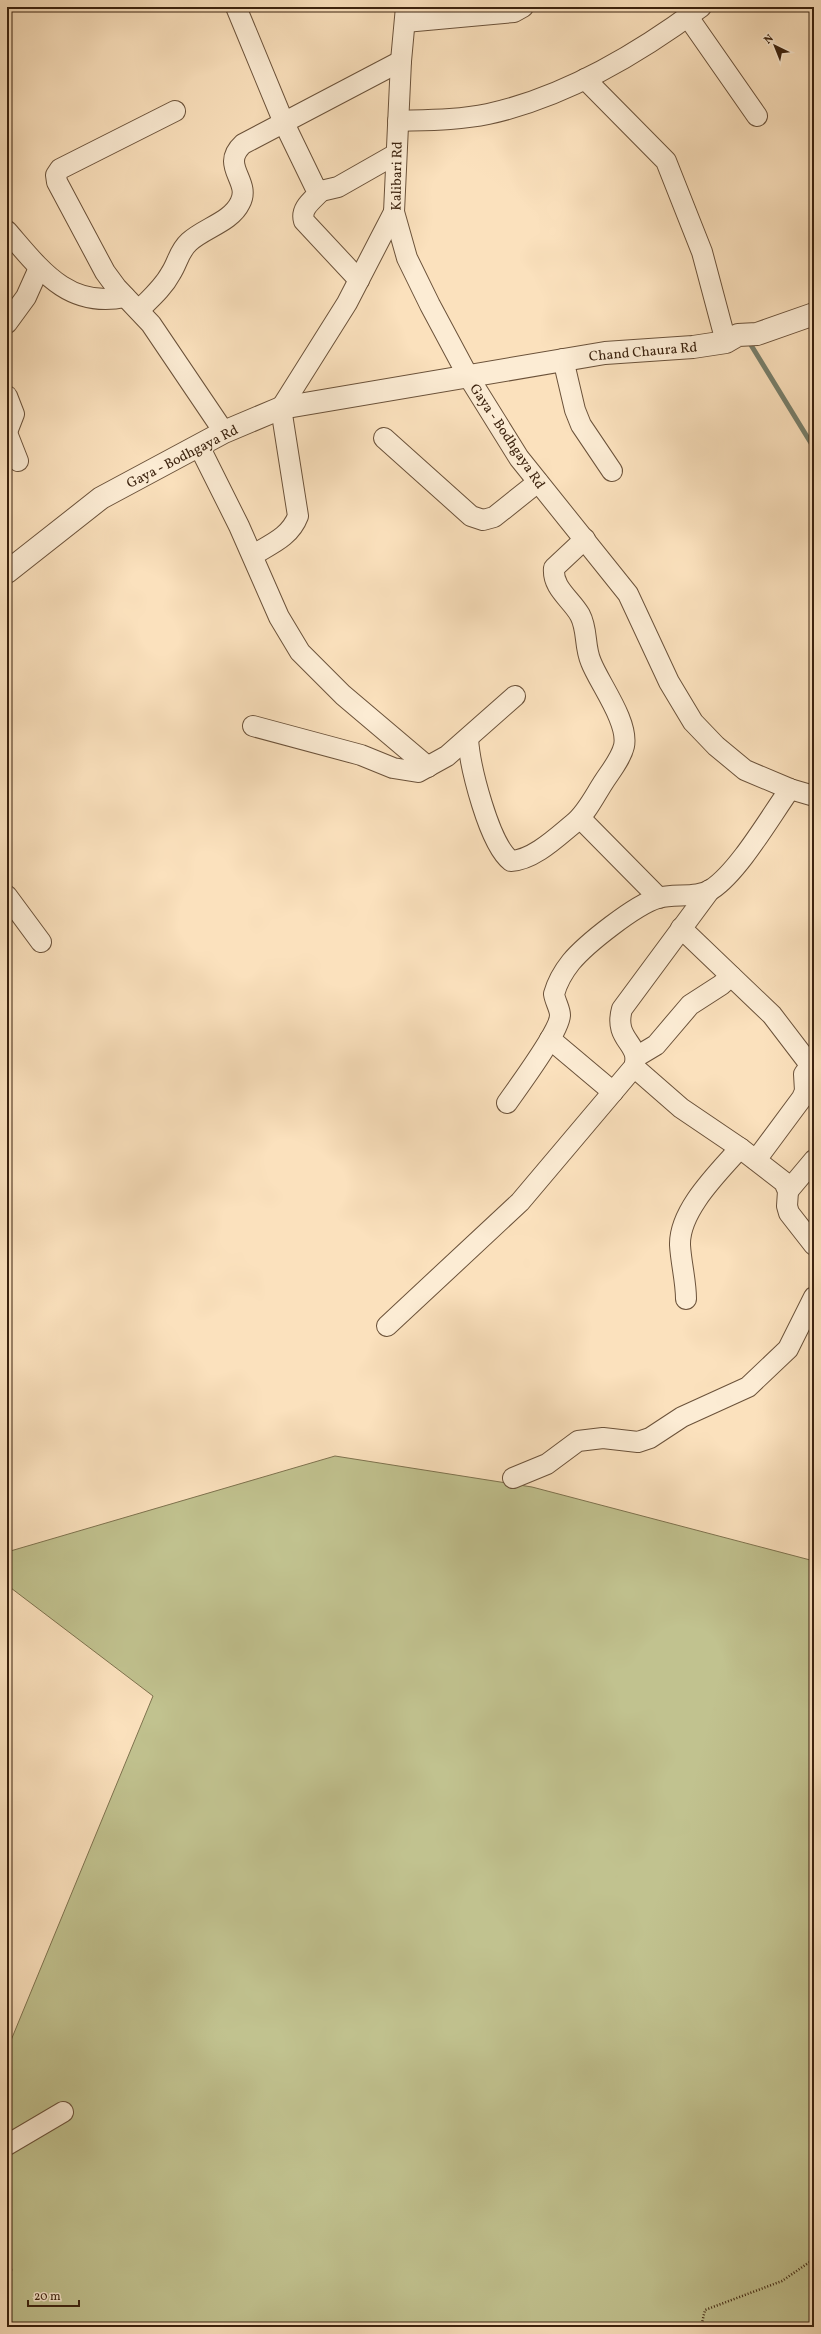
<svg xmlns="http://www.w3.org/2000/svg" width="821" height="2334" font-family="Vollkorn,serif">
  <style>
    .green { fill: #c1c28f; stroke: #7e724e }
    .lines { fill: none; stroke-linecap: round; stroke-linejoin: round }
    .stream { stroke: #78806d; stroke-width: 5 }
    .minor-casing { stroke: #6b523a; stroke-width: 22 }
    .tertiary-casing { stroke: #6b523a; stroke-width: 24 }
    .path { stroke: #3b220e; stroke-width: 2.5; stroke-dasharray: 1 2; stroke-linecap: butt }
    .minor { stroke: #fcecd4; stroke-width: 20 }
    .tertiary { stroke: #fcecd4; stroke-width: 22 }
    .labels { text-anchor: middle; stroke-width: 3; stroke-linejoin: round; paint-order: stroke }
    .street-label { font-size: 14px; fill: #3b220e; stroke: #fcecd4 }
  </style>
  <rect width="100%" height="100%" fill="#fbe1bd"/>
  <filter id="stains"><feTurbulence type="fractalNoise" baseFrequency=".005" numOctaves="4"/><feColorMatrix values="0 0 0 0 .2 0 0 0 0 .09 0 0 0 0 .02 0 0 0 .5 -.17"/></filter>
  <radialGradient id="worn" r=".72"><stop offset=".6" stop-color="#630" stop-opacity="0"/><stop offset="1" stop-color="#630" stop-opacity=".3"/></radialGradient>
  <polygon class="green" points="335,1456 532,1487 814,1561 814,2327 7,2327 7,2281 12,2270 7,2253 7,2050 153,1696 7,1585 7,1552"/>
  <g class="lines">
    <polyline class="stream" points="751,345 814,448"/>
    <g class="minor-casing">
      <g id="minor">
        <polyline points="236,7 284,123 315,187 321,191 338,187 396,154"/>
        <polyline points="406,7 401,61 394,212 407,258 430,305 468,376 519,458 628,594 669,682 693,722 716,746 745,770 790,789 814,796"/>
        <polyline points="688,17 757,116"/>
        <polyline points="405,22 514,12 523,7"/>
        <polyline points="585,79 666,161 702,252 726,342"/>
        <polyline points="175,111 60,169 56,175 57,182 105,272 116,287 151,324 224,432"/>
        <path d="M398 121C428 120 459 120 488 114 566 97 638 54 701 7"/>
        <path d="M321 191C313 200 300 208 304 221L359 280"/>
        <path d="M7 231C40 269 68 309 125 297"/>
        <path d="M139 310C150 299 163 288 171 273 178 262 179 251 189 242 204 228 231 222 240 203 252 181 219 166 243 144L401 61"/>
        <polyline points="7,323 26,297 39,268"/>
        <polyline points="563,359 575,410 581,425 612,471"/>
        <polyline points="7,396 14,414 7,432"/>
        <polyline points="7,433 18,461"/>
        <polyline points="384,438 471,516 483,520 494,517 538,482"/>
        <polyline points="199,446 239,526 279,617 300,652 343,695 428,767"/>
        <path d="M253 555C271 544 290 537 298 516L281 408 347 303 394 212"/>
        <polyline points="253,726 361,755 393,768 418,772 447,756 515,696"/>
        <path d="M468 739C470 767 489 844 511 861 533 860 556 838 573 824 586 814 594 797 603 783 610 772 621 759 624 746 629 722 599 683 591 662 584 646 588 630 580 615 571 599 552 588 554 568L585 539"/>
        <polyline points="580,818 659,898"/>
        <polyline points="7,896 41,942"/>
        <polyline points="681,928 772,1015 814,1070"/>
        <polyline points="550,1039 613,1092"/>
        <polyline points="636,1057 656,1045 690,1005 721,985 731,976"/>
        <polyline points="634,1067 681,1108 740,1148 784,1182 788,1191 787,1206 789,1213 814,1245"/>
        <path d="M507 1103C518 1087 560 1031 560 1015 560 1009 555 1001 554 994 557 983 563 972 571 962 586 944 635 905 658 898 675 893 697 899 712 889 739 871 770 817 790 789"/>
        <polyline points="756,1160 802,1098 805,1091 804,1074 810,1066"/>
        <polyline points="788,1191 814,1160"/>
        <path d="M686 1299C686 1281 681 1263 680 1245 679 1210 719 1172 740 1148"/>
        <path d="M387 1326 520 1202 634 1067C642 1043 613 1041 622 1009L710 890"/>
        <polyline points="513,1478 547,1464 578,1441 603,1438 638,1442 650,1438 682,1417 748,1387 788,1349 814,1297"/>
        <polyline points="7,2145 63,2112"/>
      </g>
    </g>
    <g class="tertiary-casing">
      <polyline id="tertiary" points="7,572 101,498 224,432 281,408 605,353 693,347 726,342 738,335 757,334 814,314"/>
    </g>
    <polyline class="path" points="701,2327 705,2310 782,2281 814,2259"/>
    <use href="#minor" class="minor"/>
    <use href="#tertiary" class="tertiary"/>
  </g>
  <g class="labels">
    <g class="street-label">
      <text transform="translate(396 176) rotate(-89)" y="5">Kalibari Rd</text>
      <text transform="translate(643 351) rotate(-5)" y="5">Chand Chaura Rd</text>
      <text transform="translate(508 436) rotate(56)" y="5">Gaya - Bodhgaya Rd</text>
      <text transform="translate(182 456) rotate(-27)" y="5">Gaya - Bodhgaya Rd</text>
    </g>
  </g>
  <rect width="821" height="2334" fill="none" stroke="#fbe1bd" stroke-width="24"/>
  <rect x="8" y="8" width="805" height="2318" fill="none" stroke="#3b220e" stroke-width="2"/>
  <rect x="12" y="12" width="797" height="2310" fill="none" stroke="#3b220e"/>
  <g transform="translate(775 46) rotate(317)" stroke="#fcecd4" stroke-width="3" paint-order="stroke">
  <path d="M0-3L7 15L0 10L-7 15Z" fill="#3b220e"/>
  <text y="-6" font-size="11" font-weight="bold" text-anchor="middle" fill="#3b220e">N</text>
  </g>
  <path d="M28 2300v6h51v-6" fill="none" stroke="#3b220e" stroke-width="2"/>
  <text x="34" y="2300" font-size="12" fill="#3b220e" stroke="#fcecd4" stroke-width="3" paint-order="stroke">20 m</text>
  <rect width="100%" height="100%" filter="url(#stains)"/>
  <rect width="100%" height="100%" fill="url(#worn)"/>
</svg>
